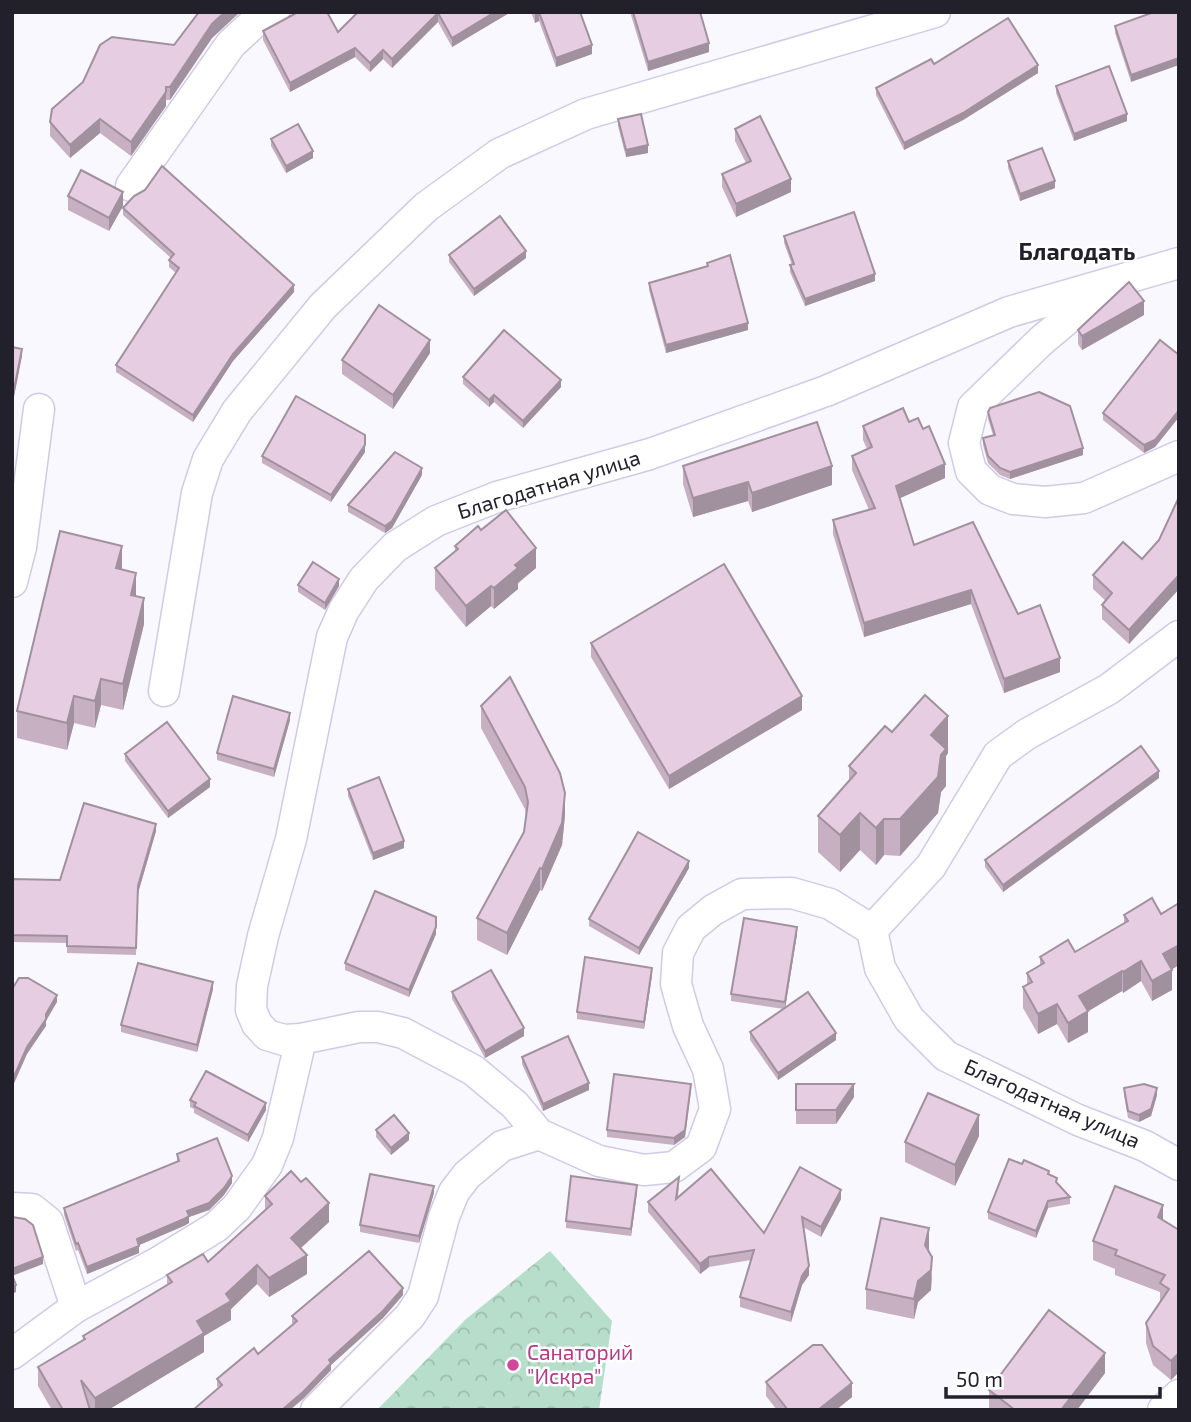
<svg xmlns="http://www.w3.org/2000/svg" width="1191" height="1422" font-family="'Exo 2',sans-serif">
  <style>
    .forest { fill: url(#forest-crowns) }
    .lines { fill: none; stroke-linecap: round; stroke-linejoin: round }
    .minor-casing { stroke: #cfcbe6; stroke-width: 33 }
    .minor { stroke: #fff; stroke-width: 30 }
    .wall { fill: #c6b0c2 }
    .shaded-wall { fill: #a1909e }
    .building { fill: #e6cde1; stroke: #a1909e; stroke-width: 2 }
    .hotel-dot { fill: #d1479c; stroke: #fff; stroke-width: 2.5 }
    .labels { text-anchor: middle; stroke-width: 5; stroke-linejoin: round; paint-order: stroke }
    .street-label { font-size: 21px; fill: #22202a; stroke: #fff }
    .hotel-label { font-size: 21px; fill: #b23c85; stroke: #fff; text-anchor: start }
    .neighbourhood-label { font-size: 23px; font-weight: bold; fill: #22202a; stroke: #fff }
  </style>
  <defs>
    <pattern id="forest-crowns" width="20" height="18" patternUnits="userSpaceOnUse" patternTransform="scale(1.75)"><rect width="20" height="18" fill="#b7deca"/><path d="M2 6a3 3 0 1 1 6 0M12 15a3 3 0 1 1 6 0" fill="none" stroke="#9dbeae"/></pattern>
  </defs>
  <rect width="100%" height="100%" fill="#f9f8fe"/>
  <polygon class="forest" points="550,1251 612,1321 599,1410 377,1410 466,1319"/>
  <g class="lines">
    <g class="minor-casing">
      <g id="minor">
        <polyline points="131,186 231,44 256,21 274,12"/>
        <polyline points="1179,263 1009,312 826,391 650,454 497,497 436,521 395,547 364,579 344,610 332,637 291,839 263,936 252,986 251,1010 257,1024 267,1035 284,1040 301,1039 359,1027 378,1027 403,1033 473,1070 515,1105 539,1134 599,1161 644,1170 674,1167 701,1147 715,1109 708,1069 688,1026 676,984 678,953 691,928 713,910 742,894 792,893 830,904 872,930 880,968 909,1019 946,1056 1078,1120 1145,1146 1179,1165"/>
        <polyline points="1103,289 1041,341 973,407 964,443 971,471 990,490 1013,499 1045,502 1084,498 1179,456"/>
        <polyline points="12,582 21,547 39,409"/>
        <polyline points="164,691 197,493 208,459 237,411 323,306 426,207 499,154 586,114 935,12"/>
        <polyline points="872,930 931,866 998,755 1027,734 1109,689 1179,636"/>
        <polyline points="12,1208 32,1209 48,1222 76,1307"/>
        <polyline points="12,1354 76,1307 157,1263 216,1227 237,1207 267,1165 278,1138 301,1039"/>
        <polyline points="316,1410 410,1316 423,1296 444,1217 454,1192 467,1175 502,1146 539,1134"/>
        <polyline points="1163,1410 1179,1395"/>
      </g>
    </g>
    <use href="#minor" class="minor"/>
  </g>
  <g class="wall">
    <polygon points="199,12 240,12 212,38 170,100 166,100 166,106 131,156 100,133 70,158 50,136 50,122 174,45"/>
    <polygon points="358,12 511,12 452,47 438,22 392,68 383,59 370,72 355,57 290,92 263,40 263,31 338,32"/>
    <polygon points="531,12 580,12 592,54 556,67 539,21 535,23"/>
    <polygon points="630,12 700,12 709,52 648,71"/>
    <polygon points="1154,12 1131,82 1115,33 1115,26"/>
    <polygon points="934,64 1038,73 963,120 904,150 876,95 876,88"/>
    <polygon points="1056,86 1127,121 1074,141 1056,93"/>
    <polygon points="618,119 648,153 626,157 618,126"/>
    <polygon points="735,129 791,192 736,217 722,187 722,174 746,163 735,141"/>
    <polygon points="271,139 313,158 286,173 271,146"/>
    <polygon points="1008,161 1055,188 1020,201 1008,168"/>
    <polygon points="68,196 123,206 109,231 68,210"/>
    <polygon points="123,208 294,292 233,361 193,422 116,372 116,365 176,273 169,267 169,260 171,258 123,215"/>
    <polygon points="784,236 875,281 805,306 790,272 790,265 792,265 784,243"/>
    <polygon points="449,255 526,258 474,296 449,262"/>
    <polygon points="707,263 748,330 666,353 649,290 649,283 707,267"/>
    <polygon points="1144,315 1082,350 1078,344 1078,330"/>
    <polygon points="430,353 393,409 342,374 342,360"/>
    <polygon points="1179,355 1179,417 1155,447 1144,453 1103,420 1103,413"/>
    <polygon points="463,377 561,387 523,428 494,402 489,407 463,384"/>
    <polygon points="988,412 1083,455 1010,479 1000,475 988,463 983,445 983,438 993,435 988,419"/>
    <polygon points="909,422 945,478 900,498 914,545 1018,614 1060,672 1004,693 971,604 864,637 833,534 833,520 869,510 852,470 852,456 867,449 863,440 863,426"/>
    <polygon points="365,452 331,502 262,463 262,456"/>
    <polygon points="683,466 832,485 752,512 748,501 693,517 683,484"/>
    <polygon points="422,475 392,528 385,533 348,512 348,505"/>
    <polygon points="1179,497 1179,589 1129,644 1102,619 1102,605 1106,601 1093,589 1093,575 1142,559 1159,540"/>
    <polygon points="481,530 536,568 518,583 518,589 494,609 491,606 466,627 435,589 435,568 455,551 455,546"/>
    <polygon points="122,569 136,596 144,624 123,710 101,705 95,728 74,723 67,750 17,738 17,711"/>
    <polygon points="298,585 339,586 325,610 298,592"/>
    <polygon points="591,643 802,710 669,789 591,657"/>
    <polygon points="481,706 565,815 562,845 542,891 540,890 507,955 477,940 477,918 524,832 526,815 525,809 481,728"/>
    <polygon points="290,720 274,777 217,760 217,753"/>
    <polygon points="892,732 948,753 946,756 946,786 941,792 938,813 900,856 884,855 876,865 860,850 840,872 818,852 818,816 849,781 849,766"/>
    <polygon points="125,754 210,787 168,818 125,761"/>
    <polygon points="1159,778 1003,892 985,867 985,860"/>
    <polygon points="348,789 404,848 373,860 348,796"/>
    <polygon points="156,831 138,893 136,955 67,953 67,943 12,942 12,879 60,880"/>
    <polygon points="689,868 639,955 589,926 589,919"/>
    <polygon points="1179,903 1179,965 1172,969 1172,990 1152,1001 1141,981 1123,993 1122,991 1088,1011 1088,1032 1068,1043 1057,1024 1038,1034 1023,1008 1023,987 1027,985 1027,973 1040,965 1040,957 1075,952 1124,923 1124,915 1161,914"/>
    <polygon points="436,934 409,997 345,970 345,963"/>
    <polygon points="797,934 785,1008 836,1040 778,1080 750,1040 750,1032 784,1009 731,1001 731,994"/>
    <polygon points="652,975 644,1029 577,1019 577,1012"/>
    <polygon points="213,989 197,1052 121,1032 121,1025"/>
    <polygon points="452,992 524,1036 485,1058 452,999"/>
    <polygon points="522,1057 589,1090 543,1111 522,1064"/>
    <polygon points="796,1084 854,1097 836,1124 796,1124"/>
    <polygon points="1124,1088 1157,1095 1151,1116 1139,1122 1128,1118 1124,1095"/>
    <polygon points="691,1091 685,1137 674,1145 607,1137 607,1130"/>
    <polygon points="190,1100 266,1110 248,1142 194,1113 194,1109 190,1107"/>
    <polygon points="376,1130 409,1140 391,1155 376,1137"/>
    <polygon points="979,1136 955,1186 905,1162 905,1142"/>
    <polygon points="177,1154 232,1183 224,1195 209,1210 189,1217 189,1223 139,1245 139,1253 87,1274 78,1250 76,1251 64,1215 64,1208 177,1162"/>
    <polygon points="1049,1175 1070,1197 1070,1204 1048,1208 1036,1238 988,1219 988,1212"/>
    <polygon points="679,1187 678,1197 764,1233 841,1199 821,1237 803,1227 809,1275 802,1285 791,1322 740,1307 740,1297 751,1260 709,1267 700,1274 648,1212 648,1202"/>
    <polygon points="637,1192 631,1236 566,1228 566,1221"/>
    <polygon points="434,1193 419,1243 360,1232 360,1225"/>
    <polygon points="265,1196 329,1222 301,1248 307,1274 269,1297 257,1284 231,1309 231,1320 204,1336 204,1352 108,1410 52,1410 38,1386 38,1367 83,1340 83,1336 167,1285 167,1275 208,1262 265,1210"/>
    <polygon points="1163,1220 1179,1372 1171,1380 1153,1365 1146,1343 1146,1323 1160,1302 1160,1292 1115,1275 1115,1269 1093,1260 1093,1241"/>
    <polygon points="929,1249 932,1278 931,1290 918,1302 914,1319 866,1309 866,1289"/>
    <polygon points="403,1295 383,1318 331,1365 331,1370 303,1399 219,1388 217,1386 217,1379 258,1354 293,1324 292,1323 292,1316"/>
    <polygon points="1105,1373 1077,1410 989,1410 989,1390"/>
    <polygon points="766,1382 852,1397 836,1410 777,1410 766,1396"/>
  </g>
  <g class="shaded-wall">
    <polygon points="225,12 240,12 212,38 170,100 170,87 212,24"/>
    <polygon points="495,12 511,12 452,47 452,38"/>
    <polygon points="539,12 539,21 535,23 535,14"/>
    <polygon points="438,13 438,22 392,68 392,59"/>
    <polygon points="709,43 709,52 648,71 648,62"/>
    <polygon points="592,45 592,54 556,67 556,58"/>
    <polygon points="355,48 355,57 290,92 290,83"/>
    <polygon points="383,50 383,59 370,72 370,63"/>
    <polygon points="1179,58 1179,65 1131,82 1131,75"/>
    <polygon points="1038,65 1038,73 963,120 904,150 904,143"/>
    <polygon points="166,92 166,106 131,156 131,142"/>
    <polygon points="1127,114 1127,121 1074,141 1074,134"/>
    <polygon points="100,119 100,133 70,158 70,145"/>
    <polygon points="648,145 648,153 626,157 626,150"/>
    <polygon points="313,151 313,158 286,173 286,166"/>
    <polygon points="791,179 791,192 736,217 736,204"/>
    <polygon points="1055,181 1055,188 1020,201 1020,194"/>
    <polygon points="123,192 123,206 109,231 109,218"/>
    <polygon points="526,251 526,258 474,296 474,289"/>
    <polygon points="875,274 875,281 805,306 805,299"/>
    <polygon points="294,285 294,292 233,361 193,422 193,415 233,354"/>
    <polygon points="1144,301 1144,315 1082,350 1082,336"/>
    <polygon points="748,323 748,330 666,353 666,345"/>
    <polygon points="430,340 430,353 393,409 393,395"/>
    <polygon points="22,349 22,356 12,407 12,400"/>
    <polygon points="561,380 561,387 523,428 523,421"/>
    <polygon points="494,395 494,402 489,407 489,400"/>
    <polygon points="1179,410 1179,417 1155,447 1144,453 1144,445"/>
    <polygon points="365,445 365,452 331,502 331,495"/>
    <polygon points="1083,448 1083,455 1010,479 1010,472"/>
    <polygon points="945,464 945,478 896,500 896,486"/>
    <polygon points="832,466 832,485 752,512 752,493"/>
    <polygon points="422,468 422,475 392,528 385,533 385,526"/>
    <polygon points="748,482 748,501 693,517 693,498"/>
    <polygon points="122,546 122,572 116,568"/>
    <polygon points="536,548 536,568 518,583 518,589 494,609 494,588 515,565"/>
    <polygon points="136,573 136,599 131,595"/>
    <polygon points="1179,575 1179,589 1129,644 1129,630"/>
    <polygon points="339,579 339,586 325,610 325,603"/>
    <polygon points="491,586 491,606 466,627 466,606"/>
    <polygon points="971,590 971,604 864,637 864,623"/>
    <polygon points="144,598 144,624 123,710 123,684"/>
    <polygon points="1060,658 1060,672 1004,693 1004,679"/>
    <polygon points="101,679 101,705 95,728 95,701"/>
    <polygon points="74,696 74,723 67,750 67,723"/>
    <polygon points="802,696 802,710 669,789 669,776"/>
    <polygon points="290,713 290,720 274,777 274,769"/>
    <polygon points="948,716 948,753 946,756 946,786 941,792 938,813 900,856 900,819 931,735"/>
    <polygon points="1159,771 1159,778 1003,892 1003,885"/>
    <polygon points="210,779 210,787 168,818 168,811"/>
    <polygon points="565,793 565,815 562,845 542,891 542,869"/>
    <polygon points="860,813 860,850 840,872 840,835"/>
    <polygon points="884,819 884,855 876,865 876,828"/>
    <polygon points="156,824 156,831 138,893 136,955 138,886"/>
    <polygon points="404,841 404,848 373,860 373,853"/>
    <polygon points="689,861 689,868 639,955 639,948"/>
    <polygon points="540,868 540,890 507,955 507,933"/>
    <polygon points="436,927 436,934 409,997 409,990"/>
    <polygon points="797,927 797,934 785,1009 785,1002"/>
    <polygon points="1179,945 1179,965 1166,973 1172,970 1172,990 1152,1001 1152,981 1163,954"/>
    <polygon points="1141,961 1141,981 1123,993 1123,972"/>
    <polygon points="652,968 652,975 644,1029 644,1022"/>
    <polygon points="1122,971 1122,991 1082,1015 1088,1011 1088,1032 1068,1043 1068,1023 1079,996"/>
    <polygon points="213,982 213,989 197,1052 197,1045"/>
    <polygon points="57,995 57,1002 46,1021 46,1014"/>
    <polygon points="1057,1004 1057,1024 1038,1034 1038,1014"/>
    <polygon points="46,1019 46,1026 27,1054 12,1088 12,1081 27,1047"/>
    <polygon points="524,1028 524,1036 485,1058 485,1051"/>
    <polygon points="836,1033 836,1040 778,1080 778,1073"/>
    <polygon points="589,1083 589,1090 543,1111 543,1104"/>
    <polygon points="691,1084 685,1137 674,1145 674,1138"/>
    <polygon points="854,1084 854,1097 836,1124 836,1110"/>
    <polygon points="1157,1088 1157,1095 1151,1116 1139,1122 1139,1115"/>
    <polygon points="266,1103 266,1110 248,1142 248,1135"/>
    <polygon points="979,1115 979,1136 955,1186 955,1165"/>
    <polygon points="409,1133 409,1140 391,1155 391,1148"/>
    <polygon points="232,1176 232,1183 224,1195 209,1210 189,1217 189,1223 184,1226 137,1246 137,1239 187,1211"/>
    <polygon points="637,1185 637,1192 631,1236 631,1229"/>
    <polygon points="434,1186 434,1193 419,1243 419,1236"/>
    <polygon points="841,1190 841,1199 821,1237 821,1227"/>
    <polygon points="1048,1201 1048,1208 1036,1238 1036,1231"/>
    <polygon points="329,1203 329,1222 291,1257 291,1238"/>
    <polygon points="1163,1205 1163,1224 1158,1217"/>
    <polygon points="929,1228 929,1249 925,1266 925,1245"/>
    <polygon points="139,1246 139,1253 87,1274 87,1267"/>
    <polygon points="307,1255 307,1274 269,1297 269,1278"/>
    <polygon points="43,1257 43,1264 12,1276 12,1269"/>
    <polygon points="709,1257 709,1267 700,1274 700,1264"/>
    <polygon points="932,1257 931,1290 918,1302 914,1319 914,1299 918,1281"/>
    <polygon points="257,1265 257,1284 231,1309 231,1320 204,1336 204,1352 108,1410 95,1410 95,1398 197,1321"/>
    <polygon points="809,1266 809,1275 802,1285 791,1322 791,1312 802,1276"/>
    <polygon points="16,1285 16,1292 12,1294 12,1287"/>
    <polygon points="403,1288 403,1295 383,1318 331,1365 331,1370 303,1399 290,1410 282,1410 329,1360"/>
    <polygon points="1105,1353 1105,1373 1077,1410 1061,1410"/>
    <polygon points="1179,1353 1179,1372 1171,1380 1171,1361"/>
    <polygon points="852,1383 852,1397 836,1410 818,1410"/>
  </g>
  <g class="building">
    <polygon points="199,12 225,12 212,24 170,87 166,87 166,92 131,142 100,119 70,145 50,122 52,109 83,82 100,45 112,37 174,45"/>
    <polygon points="298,12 327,12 338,32 358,12 495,12 452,38 438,13 392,59 383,50 370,63 355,48 290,83 263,31"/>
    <polygon points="539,12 580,12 592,45 556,58"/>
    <polygon points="633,12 700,12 709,43 648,62"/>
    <polygon points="1154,12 1179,12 1179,58 1131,75 1115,26"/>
    <polygon points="1008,18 1038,65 963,113 904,143 876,88 931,59 934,64"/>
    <polygon points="1109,66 1127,114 1074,134 1056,86"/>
    <polygon points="641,114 648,145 626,150 618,119"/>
    <polygon points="760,116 791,179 736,204 722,174 751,161 735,129"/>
    <polygon points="298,124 313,151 286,166 271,139"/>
    <polygon points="1042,148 1055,181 1020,194 1008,161"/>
    <polygon points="162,166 294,285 233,354 193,415 116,365 179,268 169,260 174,254 123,208 134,196 145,190"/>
    <polygon points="81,170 123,192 109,218 68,196"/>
    <polygon points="854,212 875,274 805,299 790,265 794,264 784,236"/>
    <polygon points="500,216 526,251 474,289 449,255"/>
    <polygon points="730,255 748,323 666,345 649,283 708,266 707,263"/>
    <polygon points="1129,282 1144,301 1082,336 1078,330"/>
    <polygon points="379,305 430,340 393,395 342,360"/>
    <polygon points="504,330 561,380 523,421 494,395 489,400 463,377"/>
    <polygon points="1160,340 1179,355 1179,410 1155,440 1144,445 1103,413"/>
    <polygon points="12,347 22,349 12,400"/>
    <polygon points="1039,392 1070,406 1083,448 1010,472 1000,468 988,456 983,438 995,435 988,412 990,408"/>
    <polygon points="296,396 365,435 365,445 331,495 262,456"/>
    <polygon points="903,408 909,422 918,418 923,429 929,426 945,464 896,486 914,545 973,522 1018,614 1040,605 1060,658 1004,679 971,590 864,623 833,520 875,508 852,456 872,447 863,426"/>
    <polygon points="817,422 832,466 752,493 748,482 693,498 683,466"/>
    <polygon points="395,452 422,468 392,521 385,526 348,505"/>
    <polygon points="1179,497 1179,575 1129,630 1102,605 1112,593 1093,575 1123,542 1142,559 1159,540"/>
    <polygon points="506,510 536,548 515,565 518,568 494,588 491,586 466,606 435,568 458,549 455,546 478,526 481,530"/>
    <polygon points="60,531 122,546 116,568 136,573 131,595 144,598 123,684 101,679 95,701 74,696 67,723 17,711"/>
    <polygon points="313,562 339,579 325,603 298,585"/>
    <polygon points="724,564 802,696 669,776 591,643"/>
    <polygon points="510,677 560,773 565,793 562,823 542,869 540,868 507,933 477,918 524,832 528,802 525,787 481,706"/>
    <polygon points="925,695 948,716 931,735 946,749 941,755 938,777 900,819 884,819 876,828 860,813 840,835 818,816 856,773 849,766 885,726 892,732"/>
    <polygon points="233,696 290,713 274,769 217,753"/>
    <polygon points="167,722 210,779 168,811 125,754"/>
    <polygon points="1141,746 1159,771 1003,885 985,860"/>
    <polygon points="379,777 404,841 373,853 348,789"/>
    <polygon points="84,803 156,824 138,886 136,948 67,946 67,936 12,935 12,879 60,880"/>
    <polygon points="638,832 689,861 639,948 589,919"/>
    <polygon points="375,891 436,917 436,927 409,990 345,963"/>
    <polygon points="1152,898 1161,914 1179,903 1179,945 1163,954 1172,970 1152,981 1141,961 1123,972 1122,971 1079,996 1088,1011 1068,1023 1057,1004 1038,1014 1023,987 1032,982 1027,973 1044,963 1040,957 1068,940 1075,952 1128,921 1124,915"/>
    <polygon points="744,918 797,927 785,1002 731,994"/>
    <polygon points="585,957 652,968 644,1022 577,1012"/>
    <polygon points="138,963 213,982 197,1045 121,1025"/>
    <polygon points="491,970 524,1028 485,1051 452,992"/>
    <polygon points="19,978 28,978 57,995 46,1014 46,1019 27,1047 12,1081 12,989"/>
    <polygon points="808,992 836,1033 778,1073 750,1032"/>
    <polygon points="568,1036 589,1083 543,1104 522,1057"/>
    <polygon points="206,1071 266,1103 248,1135 194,1106 196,1103 190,1100"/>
    <polygon points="614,1074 691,1084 685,1130 674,1138 607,1130"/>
    <polygon points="796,1084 854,1084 836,1110 796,1110"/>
    <polygon points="1144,1084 1157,1088 1151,1109 1139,1115 1128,1111 1124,1088"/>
    <polygon points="928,1093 979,1115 955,1165 905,1142"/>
    <polygon points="394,1115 409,1133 391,1148 376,1130"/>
    <polygon points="217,1138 232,1176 224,1188 209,1203 187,1211 189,1216 184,1219 137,1239 139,1246 87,1267 78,1243 76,1244 64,1208 179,1161 177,1154"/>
    <polygon points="1009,1159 1022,1164 1024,1160 1049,1171 1048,1174 1057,1178 1056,1182 1070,1197 1048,1201 1036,1231 988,1212"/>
    <polygon points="800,1167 841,1190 821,1227 802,1217 809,1266 802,1276 791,1312 740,1297 754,1250 709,1257 700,1264 648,1202 679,1177 676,1199 711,1169 764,1233"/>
    <polygon points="291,1171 301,1182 306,1178 329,1203 291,1238 307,1255 269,1278 257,1265 226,1294 231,1301 197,1321 204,1333 95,1398 81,1380 90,1410 63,1410 38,1367 85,1339 83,1336 172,1282 167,1275 203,1254 208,1262 272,1204 265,1196"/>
    <polygon points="370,1174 434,1186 419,1236 360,1225"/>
    <polygon points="571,1176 637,1185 631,1229 566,1221"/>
    <polygon points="1115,1186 1163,1205 1158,1217 1179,1230 1179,1353 1171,1361 1153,1346 1146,1323 1169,1289 1160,1283 1165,1275 1115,1255 1117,1250 1093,1241"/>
    <polygon points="12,1217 25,1219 33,1225 43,1257 12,1269"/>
    <polygon points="881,1218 929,1228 925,1245 932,1257 931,1270 918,1281 914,1299 866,1289"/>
    <polygon points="369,1251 403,1288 383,1311 329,1360 331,1363 303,1392 282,1410 193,1410 222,1385 217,1379 254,1348 258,1354 297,1321 292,1316"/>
    <polygon points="12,1275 16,1285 12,1287"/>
    <polygon points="1049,1310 1105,1353 1061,1410 1015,1410 989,1390"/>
    <polygon points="813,1345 822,1345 852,1383 818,1410 788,1410 766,1382"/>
  </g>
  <circle class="hotel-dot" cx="513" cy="1365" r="7"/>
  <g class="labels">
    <g class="street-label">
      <text transform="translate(549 485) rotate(-17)" y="7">Благодатная улица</text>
      <text transform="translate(1052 1104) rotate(24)" y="7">Благодатная улица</text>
    </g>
    <g class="hotel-label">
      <text x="527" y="1360">Санаторий<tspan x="527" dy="24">"Искра"</tspan></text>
    </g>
    <g class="neighbourhood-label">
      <text x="1077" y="260">Благодать</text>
    </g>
  </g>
  <rect width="1191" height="1422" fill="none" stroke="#22202a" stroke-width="28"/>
  <path d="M946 1387v10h214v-10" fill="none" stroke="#22202a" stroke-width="3.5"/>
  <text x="956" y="1387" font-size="21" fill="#22202a" stroke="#ffffff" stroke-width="5" paint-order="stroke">50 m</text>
</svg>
